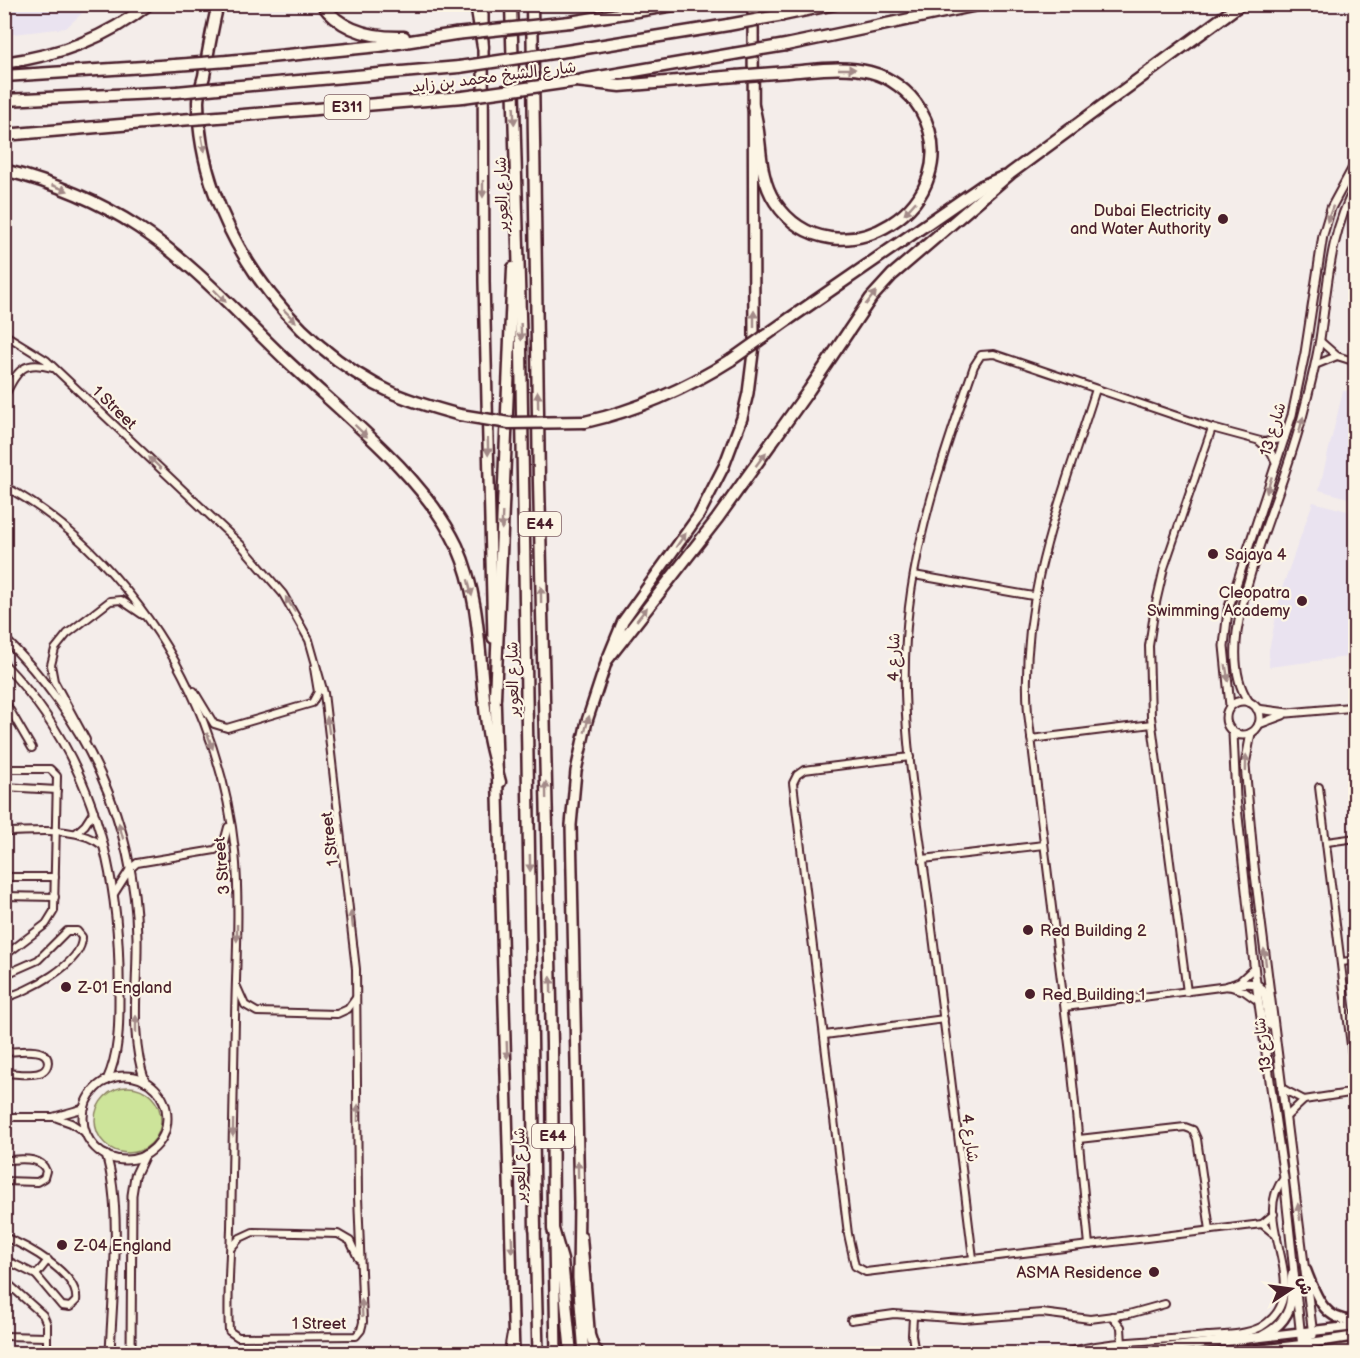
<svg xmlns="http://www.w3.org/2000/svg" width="1360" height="1358" font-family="'Balsamiq Sans','Playpen Sans Arabic',sans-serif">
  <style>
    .built { fill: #eae3f0 }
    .green { fill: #cde49a; stroke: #8c8262; stroke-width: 1.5 }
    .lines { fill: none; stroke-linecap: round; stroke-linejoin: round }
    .minor-casing { stroke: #4a1f2b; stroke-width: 10 }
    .tertiary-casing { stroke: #4a1f2b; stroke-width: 11 }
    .secondary-casing { stroke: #4a1f2b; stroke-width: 13 }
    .primary-casing { stroke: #4a1f2b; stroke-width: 14 }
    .trunk-casing { stroke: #4a1f2b; stroke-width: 14 }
    .motorway-casing { stroke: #4a1f2b; stroke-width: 15 }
    .minor { stroke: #fcf5e5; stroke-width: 6 }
    .tertiary { stroke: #fcf5e5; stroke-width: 7 }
    .secondary { stroke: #fcf5e5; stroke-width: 8 }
    .primary { stroke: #fcf5e5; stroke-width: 9 }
    .trunk { stroke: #fcf5e5; stroke-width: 9 }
    .motorway { stroke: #fcf5e5; stroke-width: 10 }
    .motorway-bridge-casing { stroke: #4a1f2b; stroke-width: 15; stroke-linecap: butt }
    .motorway-bridge { stroke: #fcf5e5; stroke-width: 10 }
    .oneway { fill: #a38a88 }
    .poi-dot { fill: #4a1f2b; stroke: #fcf5e5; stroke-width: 2 }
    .labels { text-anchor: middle; stroke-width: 4.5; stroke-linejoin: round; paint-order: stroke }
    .shield { fill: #fcf5e5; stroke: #7f5f63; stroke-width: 1.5 }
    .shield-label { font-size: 15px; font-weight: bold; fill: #4a1f2b }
    .street-label { font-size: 16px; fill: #4a1f2b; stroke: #fcf5e5 }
    .poi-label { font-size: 16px; fill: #4a1f2b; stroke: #fcf5e5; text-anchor: start }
  </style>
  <rect width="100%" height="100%" fill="#f4edea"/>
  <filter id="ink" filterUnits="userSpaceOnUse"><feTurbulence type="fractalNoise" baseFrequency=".0167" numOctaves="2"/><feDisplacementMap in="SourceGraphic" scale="12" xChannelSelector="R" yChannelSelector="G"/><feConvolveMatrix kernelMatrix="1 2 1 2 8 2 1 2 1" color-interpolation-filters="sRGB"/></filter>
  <g filter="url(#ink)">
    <g class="built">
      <polygon points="4,5 5,4 91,5 66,28 5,35"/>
      <polygon points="1343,391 1355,392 1355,500 1319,490"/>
      <polygon points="1313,502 1355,513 1355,656 1269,667 1269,650 1282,588"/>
    </g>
    <circle class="green" cx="128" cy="1120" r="33"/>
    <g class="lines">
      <g class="minor-casing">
        <g id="minor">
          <path d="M4 334 46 360 241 545 283 594 309 640 324 693 356 969 358 1197 363 1322 361 1330 356 1336 238 1337 229 1331C227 1297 230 1262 231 1228 232 1158 234 1088 235 1018 236 963 240 906 235 851 226 763 192 676 139 606 103 559 57 514 4 486"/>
          <polyline points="1320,341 1337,356 1356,362"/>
          <polyline points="1315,365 1337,356"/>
          <path d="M4 397C17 372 22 359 52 368"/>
          <polyline points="1259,441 1271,452 1276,463"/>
          <polyline points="914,575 1033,596"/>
          <polyline points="194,691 214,724 227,728 312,703 318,692 314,668"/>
          <polyline points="4,700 32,748"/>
          <polyline points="1031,739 1152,724"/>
          <polyline points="86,740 54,681 51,665 55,649 67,634 110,601 121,600 143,615"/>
          <polyline points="910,757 804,770 797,775 793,783 848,1234 855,1266 866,1272 1262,1224 1274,1214"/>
          <polyline points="4,769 50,769 57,776 54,911 46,924 4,956"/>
          <polyline points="4,787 57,790"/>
          <polyline points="1319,787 1356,1086"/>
          <path d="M4 832C35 832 78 825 103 846"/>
          <polyline points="76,833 85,825 94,811"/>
          <polyline points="1327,842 1356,838"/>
          <polyline points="923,859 1044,845"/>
          <polyline points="4,877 55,877"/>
          <polyline points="114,894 130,869 137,863 215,850 224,842 228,827"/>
          <polyline points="4,896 55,897"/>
          <polyline points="1342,962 1356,960"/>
          <path d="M4 975 38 960 67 931H77L82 937C83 964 27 992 4 998"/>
          <polyline points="1228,986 1244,991 1258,1001"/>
          <polyline points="237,987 245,1005 257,1012 337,1014 348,1009 356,998"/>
          <polyline points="1187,992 1151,717 1149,646 1155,607 1164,568 1212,428"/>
          <polyline points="1065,1007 1228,986 1240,981 1254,968"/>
          <polyline points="825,1035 944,1019"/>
          <path d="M4 1052C14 1052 35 1048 44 1054 51 1060 48 1071 39 1073 29 1076 15 1073 4 1073"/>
          <polyline points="1281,1088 1304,1100"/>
          <polyline points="4,1117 53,1117 85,1108"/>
          <polyline points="1286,1117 1304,1100 1356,1092"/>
          <polyline points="57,1118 71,1123 86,1133"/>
          <polyline points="1079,1139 1185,1127 1193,1130 1197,1139 1210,1230"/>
          <path d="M4 1160C18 1160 41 1155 46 1171L44 1178 37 1182 4 1181"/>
          <polyline points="1262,1224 1277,1236"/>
          <path d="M4 1237C25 1245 80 1274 76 1301L70 1307 62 1306 36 1275 4 1259"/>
          <path d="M1089 1245 1070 1053 1028 713C1019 598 1062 497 1096 389"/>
          <polyline points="231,1248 240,1238 253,1232 338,1234 350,1241 358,1258"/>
          <path d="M973 1258C958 1138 944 1017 928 897 917 813 900 724 906 639 912 544 943 455 974 366L981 355 994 354 1212 428 1264 442 1285 438"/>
          <polyline points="36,1275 48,1260"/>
          <polyline points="4,1280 43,1315 47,1324 47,1354"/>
          <polyline points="1112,1316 1121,1327 1122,1345"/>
          <polyline points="913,1317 912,1335 915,1354"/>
          <polyline points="851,1320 894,1314 964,1319 1042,1313 1090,1319 1129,1314 1165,1304"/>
          <polyline points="4,1336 46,1337"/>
          <path d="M1061 1354C1103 1340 1162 1341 1207 1336 1225 1335 1245 1335 1261 1327 1269 1322 1276 1316 1280 1307 1299 1267 1253 1215 1284 1178"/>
        </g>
      </g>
      <g class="tertiary-casing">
        <g id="tertiary">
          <path d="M4 638C86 718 135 822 137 937 138 985 129 1035 145 1081"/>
          <path d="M4 664C91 754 121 869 119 991 119 1021 120 1052 107 1080"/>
          <circle cx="1243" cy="718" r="17"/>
          <path d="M1249 702C1235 682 1234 656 1237 632 1248 559 1286 484 1304 410 1310 387 1316 363 1320 339 1328 286 1329 234 1356 186"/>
          <polyline points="1230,706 1224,646 1228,610 1292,415 1305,353 1323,235 1331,208 1356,162"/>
          <polyline points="1257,709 1288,713 1356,707"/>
          <polyline points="1259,724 1283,715"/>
          <polyline points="1233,733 1236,798 1256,983 1284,1178 1302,1347"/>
          <polyline points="1251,733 1245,765 1254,866 1313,1335"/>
          <path d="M1228 986C1270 977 1263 990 1269 1025"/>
          <circle cx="125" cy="1118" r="42"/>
          <path d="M106 1155C123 1208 112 1296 110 1354"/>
          <polyline points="131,1354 132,1195 135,1176 145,1155"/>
          <polyline points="508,1354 511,1336"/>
        </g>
      </g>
      <g class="secondary-casing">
        <g id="secondary">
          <polyline points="582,1237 590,1335 594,1347 600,1354"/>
          <path d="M1306 1270C1316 1295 1324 1323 1356 1320"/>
          <path d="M1262 1336C1278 1328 1290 1317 1291 1298 1292 1289 1290 1282 1293 1273"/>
          <polyline points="1113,1354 1356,1326"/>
          <polyline points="1226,1354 1301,1345 1313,1332"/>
          <polyline points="1303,1354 1311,1343 1356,1336"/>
          <polyline points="1307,1354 1356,1347"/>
        </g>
      </g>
      <g class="primary-casing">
        <g id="primary">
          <polyline points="483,4 483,26"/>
          <polyline points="483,40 484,282 493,638"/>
          <polyline points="495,691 514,1354"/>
          <polyline points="584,1354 578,1278 579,1203 571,825 576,771 587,721 607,660 623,621 699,515 724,466 742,418 748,393 754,345 753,4"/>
        </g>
      </g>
      <g class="trunk-casing">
        <g id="trunk">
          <polyline points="535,1229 538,1354"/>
          <polyline points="554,1239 556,1354"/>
        </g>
      </g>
      <g class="motorway-casing">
        <g id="motorway">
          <path d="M218 4C212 28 208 52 204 76 202 84 198 94 198 102 199 222 287 346 395 394 416 403 438 409 460 415"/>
          <path d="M322 4C341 31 373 38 404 37"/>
          <polyline points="476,4 483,47"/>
          <polyline points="511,4 521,350 535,1229"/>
          <polyline points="532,4 539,482 552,1044 553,1229 562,1260 571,1354"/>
          <polyline points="783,15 835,4"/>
          <polyline points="570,22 680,4"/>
          <polyline points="786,45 982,4"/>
          <polyline points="573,50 728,25"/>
          <polyline points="228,61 379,46 455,34"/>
          <path d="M4 63C59 55 105 39 149 4"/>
          <polyline points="4,76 175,65"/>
          <polyline points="582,80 733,54"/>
          <polyline points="576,81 620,86 736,76"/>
          <polyline points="229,87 459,67"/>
          <polyline points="4,100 177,92"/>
          <path d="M753 106C763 137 756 173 775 202 834 290 975 204 920 109 909 91 890 77 870 72 845 65 815 70 788 72"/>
          <polyline points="231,116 463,97"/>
          <polyline points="4,135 179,120"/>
          <path d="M4 170C51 182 97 200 138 227 193 263 238 314 286 360 342 413 424 476 457 546 484 606 478 674 489 738 492 753 496 767 500 782"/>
          <polyline points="789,319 982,186 1003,177"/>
          <path d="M585 422C638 410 684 390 731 360"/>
          <polyline points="607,660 717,519 809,390 871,298 892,275 1011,173 1241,4"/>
          <polyline points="495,698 513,268"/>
        </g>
      </g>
      <use href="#minor" class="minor"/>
      <use href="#tertiary" class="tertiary"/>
      <use href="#secondary" class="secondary"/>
      <use href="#primary" class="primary"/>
      <use href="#trunk" class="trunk"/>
      <use href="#motorway" class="motorway"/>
      <g class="motorway-bridge-casing">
        <g id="motorway-bridge">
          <polyline points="728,25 783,15"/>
          <polyline points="455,34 570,22"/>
          <polyline points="733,54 786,45"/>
          <polyline points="175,65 228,61"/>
          <polyline points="459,67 573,50"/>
          <polyline points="736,76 788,72"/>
          <polyline points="177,92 229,87"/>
          <polyline points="463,97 576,81"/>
          <polyline points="179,120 231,116"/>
          <polyline points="731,360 789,319"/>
          <polyline points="460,415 509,423 585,422"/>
        </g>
      </g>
      <use href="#motorway-bridge" class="motorway-bridge"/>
    </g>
    <defs><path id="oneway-solid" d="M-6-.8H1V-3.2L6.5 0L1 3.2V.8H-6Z" transform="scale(1.5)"/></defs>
    <g class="oneway">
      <use href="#oneway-solid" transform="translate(847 69)"/>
      <use href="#oneway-solid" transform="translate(514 116) rotate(88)"/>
      <use href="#oneway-solid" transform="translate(203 144) rotate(79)"/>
      <use href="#oneway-solid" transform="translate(60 188) rotate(21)"/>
      <use href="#oneway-solid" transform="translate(483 189) rotate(90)"/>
      <use href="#oneway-solid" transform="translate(910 208) rotate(132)"/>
      <use href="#oneway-solid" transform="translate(1330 214) rotate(110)"/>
      <use href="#oneway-solid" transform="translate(220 296) rotate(46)"/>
      <use href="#oneway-solid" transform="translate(871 298) rotate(-52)"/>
      <use href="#oneway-solid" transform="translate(290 316) rotate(45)"/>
      <use href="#oneway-solid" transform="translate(754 319) rotate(-90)"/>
      <use href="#oneway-solid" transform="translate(521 332) rotate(88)"/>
      <use href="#oneway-solid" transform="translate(538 400) rotate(-91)"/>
      <use href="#oneway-solid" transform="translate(1301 425) rotate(-75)"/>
      <use href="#oneway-solid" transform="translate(361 431) rotate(44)"/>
      <use href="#oneway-solid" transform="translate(488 447) rotate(89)"/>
      <use href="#oneway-solid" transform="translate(761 459) rotate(-53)"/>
      <use href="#oneway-solid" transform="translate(155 463) rotate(-136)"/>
      <use href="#oneway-solid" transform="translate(1269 485) rotate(108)"/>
      <use href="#oneway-solid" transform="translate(502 521) rotate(92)"/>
      <use href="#oneway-solid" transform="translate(681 540) rotate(-55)"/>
      <use href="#oneway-solid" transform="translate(470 588) rotate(76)"/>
      <use href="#oneway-solid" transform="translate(541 595) rotate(-91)"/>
      <use href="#oneway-solid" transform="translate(290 604) rotate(-122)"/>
      <use href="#oneway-solid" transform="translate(642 614) rotate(-52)"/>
      <use href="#oneway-solid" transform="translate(1227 673) rotate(81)"/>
      <use href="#oneway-solid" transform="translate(587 724) rotate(-75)"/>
      <use href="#oneway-solid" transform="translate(328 725) rotate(-98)"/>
      <use href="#oneway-solid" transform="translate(210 741) rotate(70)"/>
      <use href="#oneway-solid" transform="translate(1246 763) rotate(-89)"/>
      <use href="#oneway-solid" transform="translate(546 790) rotate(-91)"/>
      <use href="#oneway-solid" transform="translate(121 831) rotate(-105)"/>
      <use href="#oneway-solid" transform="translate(530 863) rotate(89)"/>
      <use href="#oneway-solid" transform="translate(352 919) rotate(-96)"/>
      <use href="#oneway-solid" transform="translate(237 933) rotate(91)"/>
      <use href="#oneway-solid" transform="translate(1265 957) rotate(-97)"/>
      <use href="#oneway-solid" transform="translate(551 985) rotate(-91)"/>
      <use href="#oneway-solid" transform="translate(136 1024) rotate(-90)"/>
      <use href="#oneway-solid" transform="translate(507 1050) rotate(88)"/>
      <use href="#oneway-solid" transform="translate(358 1113) rotate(-89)"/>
      <use href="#oneway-solid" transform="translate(233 1128) rotate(91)"/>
      <use href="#oneway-solid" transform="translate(578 1169) rotate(-91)"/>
      <use href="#oneway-solid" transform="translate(1299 1212) rotate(-98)"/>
      <use href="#oneway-solid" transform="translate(512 1245) rotate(88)"/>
      <use href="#oneway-solid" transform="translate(362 1308) rotate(-93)"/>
    </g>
  </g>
  <g class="poi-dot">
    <circle cx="1223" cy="219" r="6"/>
    <circle cx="1213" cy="554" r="6"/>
    <circle cx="1302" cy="601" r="6"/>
    <circle cx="1028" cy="930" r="6"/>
    <circle cx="66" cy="987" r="6"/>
    <circle cx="1030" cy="994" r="6"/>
    <circle cx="62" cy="1245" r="6"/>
    <circle cx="1154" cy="1272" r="6"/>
  </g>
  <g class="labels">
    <g class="shield">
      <rect x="324.5" y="95" width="45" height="24" rx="4.5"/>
      <rect x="519" y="512" width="42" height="24" rx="4.5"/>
      <rect x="532" y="1124" width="42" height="24" rx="4.5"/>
    </g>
    <g class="shield-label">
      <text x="347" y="112">E311</text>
      <text x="540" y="529">E44</text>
      <text x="553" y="1141">E44</text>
    </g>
    <g class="street-label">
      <text transform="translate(494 76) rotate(-7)" y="6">شارع الشيخ محمد بن زايد</text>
      <text transform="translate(501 194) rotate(-92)" y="6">شارع العوير</text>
      <text transform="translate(115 407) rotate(44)" y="6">1 Street</text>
      <text transform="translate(1272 429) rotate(-73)" y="6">شارع 13</text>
      <text transform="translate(893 657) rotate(-89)" y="6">شارع 4</text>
      <text transform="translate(512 679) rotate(-91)" y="6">شارع العوير</text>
      <text transform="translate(329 839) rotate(-97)" y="6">1 Street</text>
      <text transform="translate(221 866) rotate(-95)" y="6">3 Street</text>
      <text transform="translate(1262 1045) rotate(-97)" y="6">شارع 13</text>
      <text transform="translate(971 1138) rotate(83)" y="6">شارع 4</text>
      <text transform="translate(519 1165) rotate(-91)" y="6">شارع العوير</text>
      <text x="319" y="1329">1 Street</text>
    </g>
    <g class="poi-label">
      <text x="1211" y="216" text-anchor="end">Dubai Electricity<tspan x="1211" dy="18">and Water Authority</tspan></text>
      <text x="1225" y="560">Sajaya 4</text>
      <text x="1290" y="598" text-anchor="end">Cleopatra<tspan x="1290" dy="18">Swimming Academy</tspan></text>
      <text x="1040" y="936">Red Building 2</text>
      <text x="78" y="993">Z-01 England</text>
      <text x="1042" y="1000">Red Building 1</text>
      <text x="74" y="1251">Z-04 England</text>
      <text x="1142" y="1278" text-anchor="end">ASMA Residence</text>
    </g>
  </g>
  <rect width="1360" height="1358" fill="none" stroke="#fcf5e5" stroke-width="24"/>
  <rect x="12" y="12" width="1336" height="1334" fill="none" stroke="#4a1f2b" stroke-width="2" filter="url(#ink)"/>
  <g transform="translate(1291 1289) rotate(77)" stroke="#fcf5e5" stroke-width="4.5" paint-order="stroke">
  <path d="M0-4.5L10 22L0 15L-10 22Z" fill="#4a1f2b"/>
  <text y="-9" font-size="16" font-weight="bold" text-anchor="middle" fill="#4a1f2b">ش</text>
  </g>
</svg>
